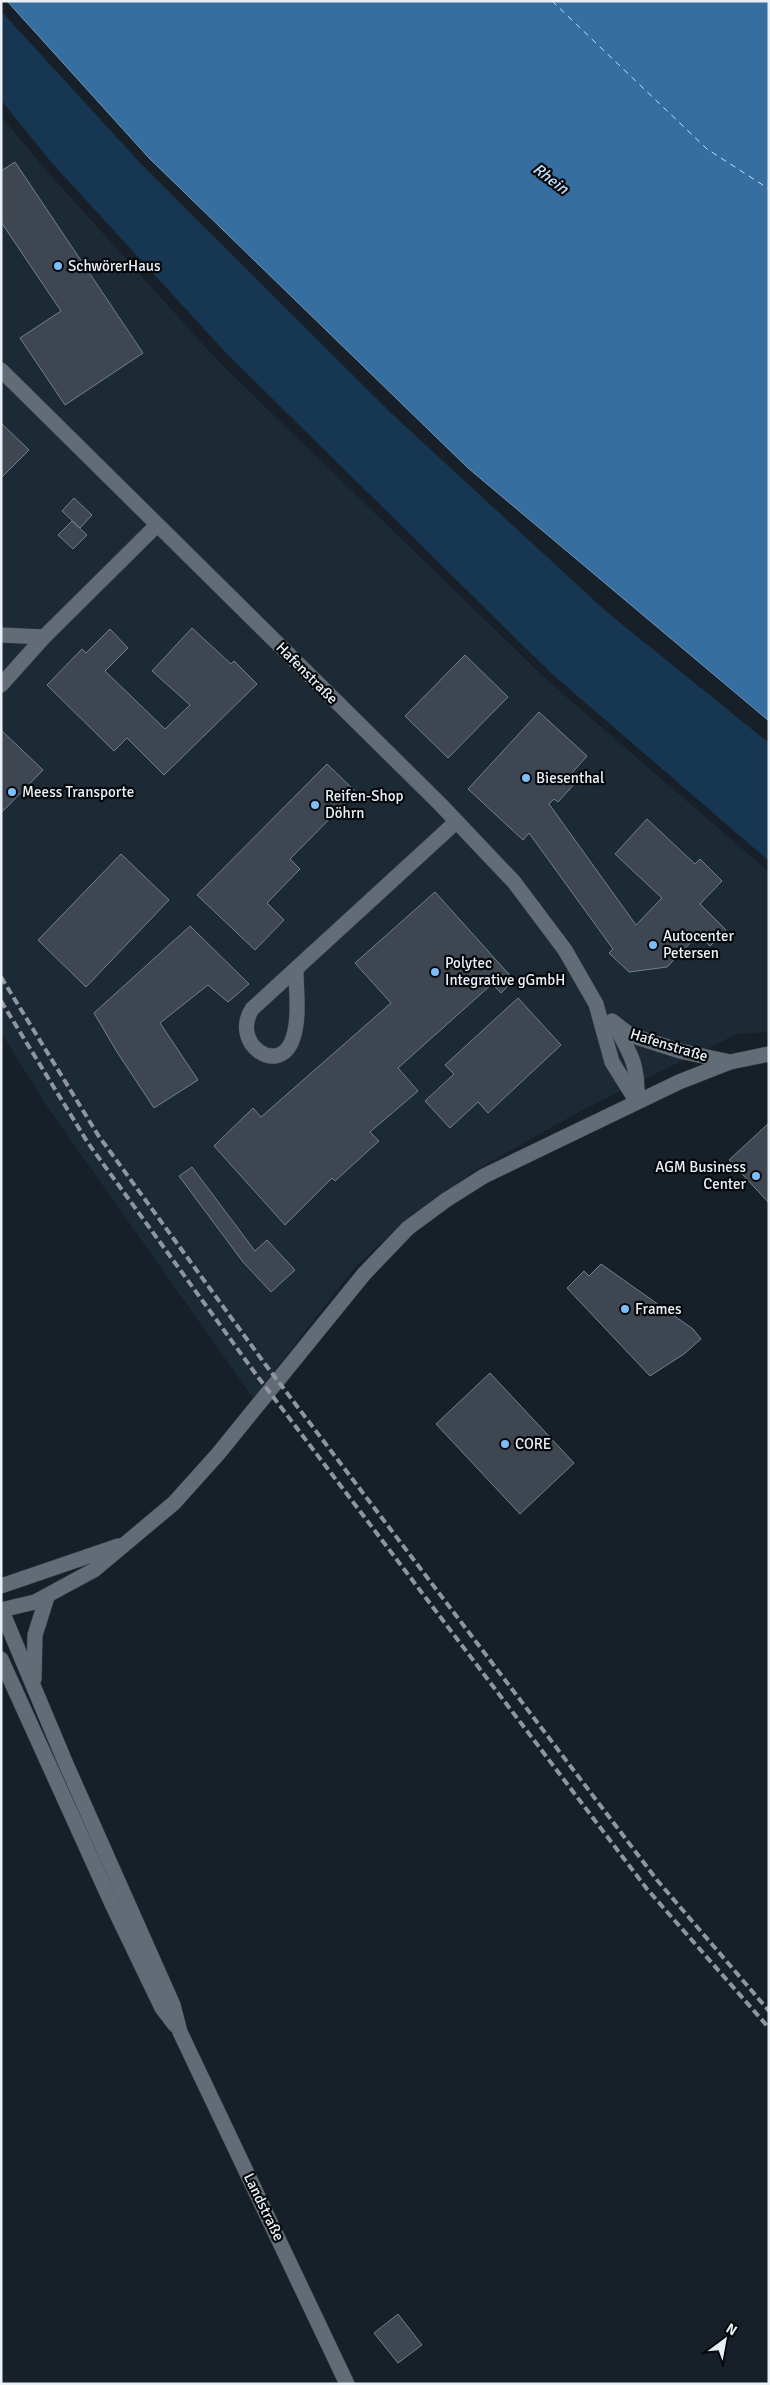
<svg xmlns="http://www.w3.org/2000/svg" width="770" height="2385" font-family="Signika,sans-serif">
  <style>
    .built { fill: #1c2a36 }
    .green { fill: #173651 }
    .water { fill: #366f9f; stroke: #6c96b9 }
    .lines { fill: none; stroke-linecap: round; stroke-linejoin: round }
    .ferry { stroke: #c1dffc; stroke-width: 1; stroke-dasharray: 6 5; stroke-linecap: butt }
    .building { fill: #3e4751; stroke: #747f89 }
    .street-casing { stroke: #363c43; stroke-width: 16 }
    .secondary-casing { stroke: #363c43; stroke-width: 16 }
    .street { stroke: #626c76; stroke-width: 15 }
    .secondary { stroke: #626c76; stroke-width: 15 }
    .rail { stroke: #8f969d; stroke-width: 4; stroke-dasharray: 8 4; stroke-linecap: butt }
    .poi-dot { fill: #7cbef9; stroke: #06090c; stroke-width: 2 }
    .labels { text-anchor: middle; stroke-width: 4.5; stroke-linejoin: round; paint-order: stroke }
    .poi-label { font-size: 15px; fill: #eaf0f6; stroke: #06090c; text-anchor: start }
    .street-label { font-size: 15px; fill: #eaf0f6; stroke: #06090c }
    .water-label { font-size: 16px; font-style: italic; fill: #c1dffc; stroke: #06090c }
  </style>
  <rect width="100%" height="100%" fill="#172028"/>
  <polygon class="built" points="1,116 45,169 219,362 547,680 769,872 769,1032 737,1034 586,1108 474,1171 410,1216 356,1266 253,1398 46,1105 1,1032"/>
  <polygon class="green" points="1,11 143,166 393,415 608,613 769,743 769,861 552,674 227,354 51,162 1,100"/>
  <polygon class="water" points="7,1 769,1 769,721 468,468 149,158"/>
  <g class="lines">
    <polyline class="ferry" points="552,1 707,149 769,189"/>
  </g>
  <g class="building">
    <polygon points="15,162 143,353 65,405 20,338 61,311 1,222 1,171"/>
    <polygon points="1,423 29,450 1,478"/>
    <polygon points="74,498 92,515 80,528 62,511"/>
    <polygon points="72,521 87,535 73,549 58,535"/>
    <polygon points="192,628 231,664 234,661 257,684 164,775 127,738 114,751 47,685 82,649 86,653 110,629 128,648 105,671 165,729 190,705 152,671"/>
    <polygon points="465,655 508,697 448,758 405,716"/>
    <polygon points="539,712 587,756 571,774 577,781 558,802 554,799 549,804 636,925 662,898 615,854 647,819 695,864 700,859 722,881 700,904 726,930 710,946 699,934 667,967 629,972 609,953 613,949 529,833 523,840 468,789"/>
    <polygon points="1,730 43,770 1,813"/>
    <polygon points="327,764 356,792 290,859 300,869 267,903 284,920 255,950 197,895"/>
    <polygon points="121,854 169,900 86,987 38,940"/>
    <polygon points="435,892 514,980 501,993 492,984 398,1068 418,1091 370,1132 379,1141 335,1181 332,1178 285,1225 214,1146 253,1108 261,1117 391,1003 355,963"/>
    <polygon points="190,926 249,984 228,1002 208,985 160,1023 198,1080 154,1108 117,1052 94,1013"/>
    <polygon points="518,998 561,1045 488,1113 478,1102 450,1128 425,1101 454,1074 445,1065"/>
    <polygon points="769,1123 769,1203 729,1160"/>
    <polygon points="192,1167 255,1251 267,1240 295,1270 271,1292 243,1262 179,1176"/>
    <polygon points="601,1264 693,1329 701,1339 684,1354 650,1376 567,1288 584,1271 589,1276"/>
    <polygon points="490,1373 574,1463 520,1514 436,1424"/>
    <polygon points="398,2314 422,2345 398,2363 374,2333"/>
  </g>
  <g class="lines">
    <g class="street-casing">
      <g id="street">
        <polyline points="1,370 441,805 514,882 565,950 596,1004 612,1062 637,1102"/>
        <polyline points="1,635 44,637"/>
        <polyline points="1,685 44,637 156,526"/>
        <path d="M296 969C296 991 300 1017 293 1038 280 1078 230 1044 252 1009L456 822"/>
        <polyline points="612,1021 630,1035 680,1051 730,1062"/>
        <path d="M616 1027C633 1058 638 1066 637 1102"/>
      </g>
    </g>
    <g class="secondary-casing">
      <g id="secondary">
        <polyline points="1,1586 118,1546"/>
        <polyline points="1,1609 66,1764 173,2005 180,2032 347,2384"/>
        <polyline points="1,1610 35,1602 94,1570 174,1503 218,1454 364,1274 408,1228 446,1200 484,1176 679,1082 730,1062 769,1054"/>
        <polyline points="1,1659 112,1904 162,2008 175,2025"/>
        <polyline points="34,1679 35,1635 47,1597"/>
      </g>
    </g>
    <use href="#street" class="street"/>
    <use href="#secondary" class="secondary"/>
    <g class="rail">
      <polyline points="1,977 98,1135 265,1364 657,1880 769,2011"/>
      <polyline points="1,1001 88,1143 255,1373 647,1889 769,2028"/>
    </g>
  </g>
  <g class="poi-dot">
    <circle cx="58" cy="266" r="5"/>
    <circle cx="526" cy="778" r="5"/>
    <circle cx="12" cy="792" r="5"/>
    <circle cx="315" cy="805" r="5"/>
    <circle cx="653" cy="945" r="5"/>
    <circle cx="435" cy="972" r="5"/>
    <circle cx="756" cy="1176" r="5"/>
    <circle cx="625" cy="1309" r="5"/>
    <circle cx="505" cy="1444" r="5"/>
  </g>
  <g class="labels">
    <g class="poi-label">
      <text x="68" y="271">SchwörerHaus</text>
      <text x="536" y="783">Biesenthal</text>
      <text x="22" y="797">Meess Transporte</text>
      <text x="325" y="801">Reifen-Shop<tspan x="325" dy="17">Döhrn</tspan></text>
      <text x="663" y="941">Autocenter<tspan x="663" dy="17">Petersen</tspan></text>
      <text x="445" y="968">Polytec<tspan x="445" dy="17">Integrative gGmbH</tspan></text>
      <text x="746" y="1172" text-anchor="end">AGM Business<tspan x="746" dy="17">Center</tspan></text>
      <text x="635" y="1314">Frames</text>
      <text x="515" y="1449">CORE</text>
    </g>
    <g class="street-label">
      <text transform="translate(307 673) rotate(45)" y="5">Hafenstraße</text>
      <text transform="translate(669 1045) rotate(17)" y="5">Hafenstraße</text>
      <text transform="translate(264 2207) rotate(64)" y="5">Landstraße</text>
    </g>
    <g class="water-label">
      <text transform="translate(551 178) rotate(37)" y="6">Rhein</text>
    </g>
  </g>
  <rect width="770" height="2385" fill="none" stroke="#eaf0f6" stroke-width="5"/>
  <g transform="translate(725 2340) rotate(32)" stroke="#06090c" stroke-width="4" paint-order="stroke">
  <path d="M0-4L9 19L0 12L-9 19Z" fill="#eaf0f6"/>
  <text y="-8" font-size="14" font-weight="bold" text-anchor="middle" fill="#eaf0f6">N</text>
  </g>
</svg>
